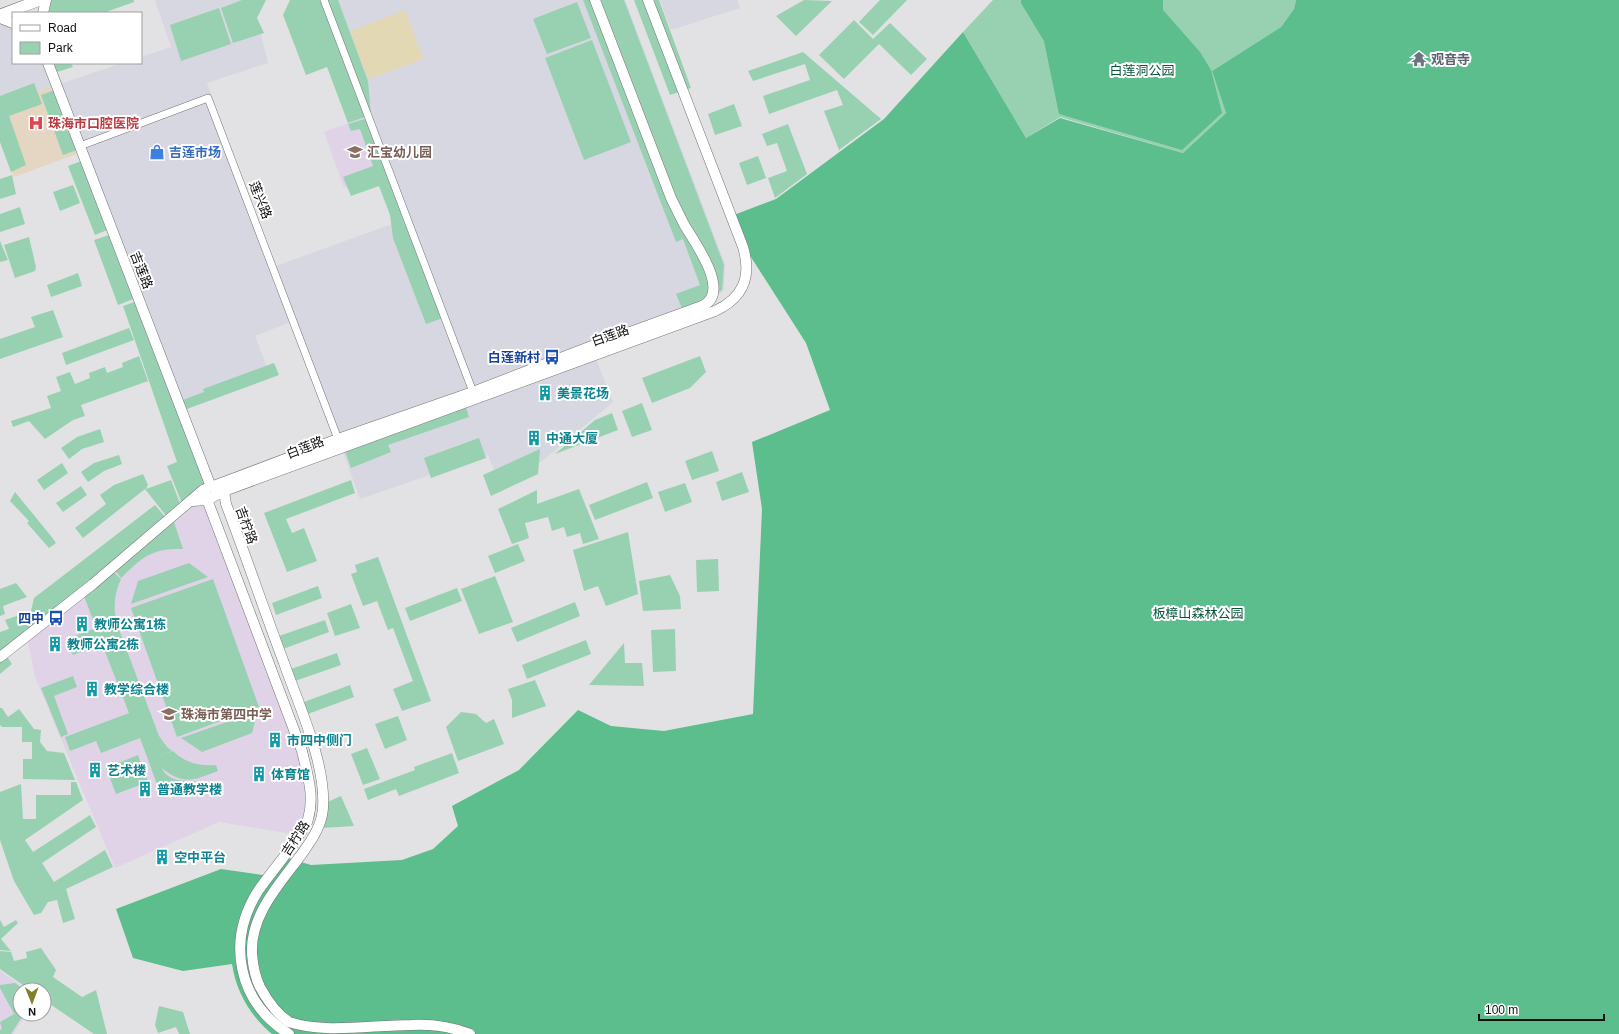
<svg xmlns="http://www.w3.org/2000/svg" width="1619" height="1034" font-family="Helvetica,'Noto Sans SC',sans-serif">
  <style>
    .built { fill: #d6d7e0 }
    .education { fill: #e0d3e7 }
    .medical { fill: #e4d6c3 }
    .green { fill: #98d1b1 }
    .forest { fill: #5cbd8d }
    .sand { fill: #e2d9b4 }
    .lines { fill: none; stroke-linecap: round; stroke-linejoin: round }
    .street-casing { stroke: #757577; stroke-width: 8 }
    .secondary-casing { stroke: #757577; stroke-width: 11 }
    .primary-casing { stroke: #757577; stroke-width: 12 }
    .street { stroke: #fff; stroke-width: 7 }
    .secondary { stroke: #fff; stroke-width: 10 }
    .primary { stroke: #fff; stroke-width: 11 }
    .labels { text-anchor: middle; stroke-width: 4; stroke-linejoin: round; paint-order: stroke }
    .worship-label { font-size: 13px; font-weight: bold; fill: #5b616d; stroke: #fff; text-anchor: start }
    .park-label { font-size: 13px; fill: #055536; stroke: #fff }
    .health-label { font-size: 13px; font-weight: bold; fill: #be3a42; stroke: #fff; text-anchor: start }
    .shop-label { font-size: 13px; font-weight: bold; fill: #366cbe; stroke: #fff; text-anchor: start }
    .education-label { font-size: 13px; font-weight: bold; fill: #785e54; stroke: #fff; text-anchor: start }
    .street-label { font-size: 13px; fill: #101010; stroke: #fff }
    .transit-label { font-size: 13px; font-weight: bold; fill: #164399; stroke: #fff; text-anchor: end }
    .culture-label { font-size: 13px; font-weight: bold; fill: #0d838f; stroke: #fff; text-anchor: start }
  </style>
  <rect width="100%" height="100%" fill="#e2e2e4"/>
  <g class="built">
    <polygon points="155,0 252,0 268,63 207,83 239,176 273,267 406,219 321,0 625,0 725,264 724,290 706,305 338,438 293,321 255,336 271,378 182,411 57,85 122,63 141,63 141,57 171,47"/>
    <polygon points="660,0 737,0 740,8 671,30"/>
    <polygon points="0,18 13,23 13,63 48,63 56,84 0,105"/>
    <polygon points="594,354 613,402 535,467 498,480 488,455 360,499 341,447"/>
  </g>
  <g class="education">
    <polygon points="366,117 388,172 344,188 324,132"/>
    <polygon points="206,500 301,751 311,805 296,839 292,834 219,822 115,868 35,677 27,636 192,501"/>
    <polygon points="0,971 28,990 20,990 20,1014 27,1014 13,1034 0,1034"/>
  </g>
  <polygon class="medical" points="56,84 82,152 14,177 0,141 0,106"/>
  <g class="green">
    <polygon points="50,0 134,0 134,2 103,13 46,13"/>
    <polygon points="242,0 266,0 257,18 264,33 233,43 221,8"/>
    <polygon points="290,0 338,0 368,81 371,115 348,123 327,67 306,75 283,15"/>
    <polygon points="583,0 624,0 724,265 722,290 704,303 683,311 676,294 700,285 683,239 676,242"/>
    <polygon points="634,0 659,0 691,88 670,95"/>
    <polygon points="804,0 832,1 796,36 776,16"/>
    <polygon points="880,0 907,0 873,35 859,22"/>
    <polygon points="993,0 1296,0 1294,9 1281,27 1212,71 1226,113 1183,153 1060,117 1026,138 963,32"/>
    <polygon points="577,2 591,38 547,54 533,19"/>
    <polygon points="219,8 231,44 181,61 170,25"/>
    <polygon points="854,20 873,39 890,23 927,59 911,75 879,44 844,79 819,55"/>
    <polygon points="592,40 631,142 584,160 545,58"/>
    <polygon points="803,52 881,119 839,150 824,111 843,105 837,90 769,114 763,96 810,80 805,64 753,81 748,71"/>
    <polygon points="50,63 71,63 73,67 54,73"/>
    <polygon points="34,83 42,104 9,116 26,165 11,172 0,142 0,96"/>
    <polygon points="55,90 77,150 63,155 41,95"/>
    <polygon points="734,104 742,126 715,135 708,114"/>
    <polygon points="371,117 446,317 426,324 393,238 390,215 379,186 351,196 343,177 373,166 360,129 351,131 348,124"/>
    <polygon points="788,124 807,174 775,198 768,178 787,171 777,143 767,146 762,134"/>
    <polygon points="758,156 766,178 747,185 739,163"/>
    <polygon points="84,160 110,229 95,235 68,166"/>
    <polygon points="12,175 16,194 0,199 0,179"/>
    <polygon points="73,185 80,203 60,211 53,192"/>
    <polygon points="20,207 25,224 0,232 0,214"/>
    <polygon points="112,234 136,298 118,305 94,240"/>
    <polygon points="29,237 36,267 35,271 15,278 4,245"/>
    <polygon points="0,241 8,260 0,262"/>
    <polygon points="78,273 82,286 51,297 47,285"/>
    <polygon points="137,301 209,486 183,506 167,466 177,462 123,306"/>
    <polygon points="53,310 63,337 0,359 0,339 35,327 31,317"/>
    <polygon points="129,328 134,340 66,365 62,353"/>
    <polygon points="139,356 148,381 81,405 85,416 73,420 45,439 29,421 13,427 11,421 51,408 47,396 61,391 56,377 70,372 75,384 90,378 89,373 105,367 107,373 123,367 122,363"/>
    <polygon points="700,356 706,372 690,388 652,403 642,378"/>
    <polygon points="274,363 279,375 184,410 180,401 204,392 203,389"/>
    <polygon points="642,403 652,430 632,437 622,411"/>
    <polygon points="465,404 469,417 388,445 391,452 351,468 344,448"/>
    <polygon points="612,413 618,430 555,454 595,420"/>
    <polygon points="100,429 104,442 82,449 69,459 61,448 77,437"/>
    <polygon points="479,438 486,458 431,478 424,458"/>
    <polygon points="540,449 538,474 491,496 483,475"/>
    <polygon points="712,451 719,471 692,480 685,461"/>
    <polygon points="119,455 122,464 104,471 88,482 81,472 94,463"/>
    <polygon points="62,463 68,473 44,490 37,480"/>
    <polygon points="742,472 749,492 722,501 716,482"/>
    <polygon points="143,474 148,485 146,489 171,480 181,506 167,517 145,489 83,538 75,528 106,504 100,495 114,485"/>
    <polygon points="351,480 355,493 286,519 292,533 304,528 317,561 287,572 264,513"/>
    <polygon points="647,482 653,498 595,520 589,505"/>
    <polygon points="685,483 692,502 665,512 658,492"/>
    <polygon points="81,486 87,495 63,512 56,503"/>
    <polygon points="579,489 599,539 583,544 580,533 567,537 564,527 552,531 548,517 525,523 529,538 512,544 498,509 537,490 537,504"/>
    <polygon points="15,492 51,536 56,543 49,548 27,523 29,521 10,501"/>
    <polygon points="155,505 166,518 2,653 0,650 0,632 9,629 5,620 31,611 34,598"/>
    <path d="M173 519 183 549C151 548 143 557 121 578L114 569Z"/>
    <polygon points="628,532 638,594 606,606 598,586 584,591 573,550"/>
    <polygon points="518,544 525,561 495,573 488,556"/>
    <polygon points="378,557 431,701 402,711 393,689 413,681 393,628 388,630 377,601 363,606 351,574 357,572 355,565"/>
    <polygon points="718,559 719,591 697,592 696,560"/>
    <polygon points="189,563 208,577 131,604 138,581"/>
    <path d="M112 571 121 579C114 594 113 608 117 624L159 736 167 747 172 751 158 756 173 751C185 763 199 766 216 765L218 771C194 780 184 786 162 768 167 781 183 781 195 781L194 785 161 795 140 738 101 753 96 741 70 751 65 737 129 713 102 644 73 655 67 639 96 628 84 596Z"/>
    <polygon points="670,575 680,596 681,609 643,611 639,581"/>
    <polygon points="495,576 513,622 479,634 461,589"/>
    <polygon points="213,579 259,707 177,737 131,608"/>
    <polygon points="16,583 27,597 3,606 5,614 0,616 0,589"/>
    <polygon points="318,586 322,598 276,615 272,603"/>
    <polygon points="457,588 462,601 410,621 405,608"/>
    <polygon points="575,602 580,616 517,642 511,628"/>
    <polygon points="351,604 360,628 335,636 327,613"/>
    <polygon points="325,620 329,632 283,649 279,636"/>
    <polygon points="675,629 676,671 653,672 651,630"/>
    <polygon points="586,640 591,654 527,679 522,665"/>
    <polygon points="624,643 625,663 642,663 644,686 589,685"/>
    <polygon points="337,653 341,665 295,681 291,669"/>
    <polygon points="6,655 12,664 0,674 0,659"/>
    <polygon points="73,676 77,687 54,696 68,734 61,737 41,688"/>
    <polygon points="535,680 546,706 512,718 512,700 508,689"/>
    <polygon points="350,685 354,697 308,714 304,702"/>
    <polygon points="0,708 2,708 8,717 19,709 34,729 41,730 40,742 47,751 64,753 75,780 23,779 23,759 32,759 32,742 22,742 22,727 2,727 0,725"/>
    <polygon points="258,711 252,733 202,752 181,738"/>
    <polygon points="461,712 476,714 486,723 494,719 504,744 458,761 446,727"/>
    <polygon points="398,716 407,740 385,749 375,724"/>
    <polygon points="367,748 380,779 363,785 351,754"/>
    <polygon points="452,753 459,773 399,796 396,789 368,800 364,789 415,770 414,767"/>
    <polygon points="138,755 148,782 116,794 106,768"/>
    <polygon points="71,782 76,782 83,800 25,840 33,852 90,815 96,827 42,863 54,882 105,850 113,867 66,889 75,919 63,923 57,900 48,902 41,913 34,915 14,881 0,840 0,792 21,784 23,819 36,819 36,795 71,795"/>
    <polygon points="341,796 354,826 322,828 325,803"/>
    <polygon points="0,920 4,927 16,920 18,923 1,939 11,951 0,950"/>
    <polygon points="41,948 56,970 53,977 82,997 96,990 107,1034 94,1034 44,1000 44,990 30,990 0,969 0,951 11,952 14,961 27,958 26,952"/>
    <polygon points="15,983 24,990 20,990 20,1014 24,1014 11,1034 0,1034 0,1030 2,1029 0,1022 14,1014 0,988 0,985"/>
    <polygon points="159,1006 183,1012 190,1034 179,1034 176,1027 158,1033 155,1025"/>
  </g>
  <g class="forest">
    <polygon points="1021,0 1163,0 1163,10 1200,52 1211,70 1222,113 1182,150 1059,114 1044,41 1021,3"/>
    <path d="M1296 0H1619V1034H272C250 1016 236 991 232 964L183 971 133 958 116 909 221 869 270 876 284 857 311 865 402 860 433 849 458 826 452 806 519 770 578 710 611 726 664 731 753 714 762 509 752 442 830 410 806 343 726 218 776 199 884 119 963 32 1026 138 1060 118 1183 153 1226 113 1212 71 1281 27 1294 9Z"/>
  </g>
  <polygon class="sand" points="405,10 423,59 368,79 350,31"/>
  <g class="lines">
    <g class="street-casing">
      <g id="street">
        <polyline points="324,0 473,392"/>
        <polyline points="80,146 208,98 338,439"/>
      </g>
    </g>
    <g class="secondary-casing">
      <g id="secondary">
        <polyline points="43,13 46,0"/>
        <polyline points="0,18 13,23"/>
        <polyline points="48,63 211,487"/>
        <path d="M224 491 226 504C246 556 264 610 284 663 299 706 326 763 323 808 322 826 311 841 301 855 279 885 250 915 252 954 253 966 255 977 260 987 267 1000 277 1014 289 1022 325 1034 372 1025 411 1025 431 1024 452 1027 470 1034"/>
        <path d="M205 494 302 751C307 773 315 796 308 819 307 825 302 830 299 835 287 855 271 872 258 891 226 942 238 1002 289 1034"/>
        <path d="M192 501 207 500 224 491 715 311C743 298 752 277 743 247L648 0"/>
        <path d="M0 657 93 584 203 490 338 439 473 392 592 346 702 306C732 293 695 243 685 226 680 217 676 208 671 198L595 0"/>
      </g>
    </g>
    <g class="primary-casing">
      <polyline id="primary" points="0,15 40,0"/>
    </g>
    <use href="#street" class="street"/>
    <use href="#secondary" class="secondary"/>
    <use href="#primary" class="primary"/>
  </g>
  <defs>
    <g id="temple-bare" transform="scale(1.2)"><path d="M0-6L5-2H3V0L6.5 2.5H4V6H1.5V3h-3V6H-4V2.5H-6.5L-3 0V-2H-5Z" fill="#6b7280" stroke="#fff" stroke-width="2.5" paint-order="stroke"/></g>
    <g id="hospital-bare" transform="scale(1.2)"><path d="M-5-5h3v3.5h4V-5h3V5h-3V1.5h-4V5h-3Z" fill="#e0444e" stroke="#fff" stroke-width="2.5" paint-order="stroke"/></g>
    <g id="shop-bare" transform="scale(1.2)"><path d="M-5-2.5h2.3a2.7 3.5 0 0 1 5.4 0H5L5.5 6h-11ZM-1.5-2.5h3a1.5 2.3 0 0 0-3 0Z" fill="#3f7fe0" stroke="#fff" stroke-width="2.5" paint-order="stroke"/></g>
    <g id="school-bare" transform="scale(1.2)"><path d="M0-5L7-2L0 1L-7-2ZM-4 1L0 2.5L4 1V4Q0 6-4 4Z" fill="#8d6e63" stroke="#fff" stroke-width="2.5" paint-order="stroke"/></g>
    <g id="bus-bare" transform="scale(1.2)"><path d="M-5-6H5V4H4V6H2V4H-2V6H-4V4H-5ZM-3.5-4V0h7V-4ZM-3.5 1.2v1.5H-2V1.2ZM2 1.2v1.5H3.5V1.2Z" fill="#1a4fb4" stroke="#fff" stroke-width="2.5" paint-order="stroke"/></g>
    <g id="building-bare" transform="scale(1.2)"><path d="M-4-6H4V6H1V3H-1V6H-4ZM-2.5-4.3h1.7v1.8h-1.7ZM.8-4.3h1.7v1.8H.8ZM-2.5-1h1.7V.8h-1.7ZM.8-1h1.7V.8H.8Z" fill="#0f9aa8" stroke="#fff" stroke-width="2.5" paint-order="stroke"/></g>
  </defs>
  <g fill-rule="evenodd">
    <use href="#temple-bare" x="1419" y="59"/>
    <use href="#hospital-bare" x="36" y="123"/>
    <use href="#shop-bare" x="157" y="152"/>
    <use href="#school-bare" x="355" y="152"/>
    <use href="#bus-bare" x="552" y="357"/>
    <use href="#building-bare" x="545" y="393"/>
    <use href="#building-bare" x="534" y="438"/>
    <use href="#bus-bare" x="56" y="618"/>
    <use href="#building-bare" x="82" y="624"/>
    <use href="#building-bare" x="55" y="644"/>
    <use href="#building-bare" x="92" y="689"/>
    <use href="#school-bare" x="169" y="714"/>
    <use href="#building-bare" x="275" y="740"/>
    <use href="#building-bare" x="95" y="770"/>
    <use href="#building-bare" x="259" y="774"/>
    <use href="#building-bare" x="145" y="789"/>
    <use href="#building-bare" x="162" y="857"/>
  </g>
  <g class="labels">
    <g class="worship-label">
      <text x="1431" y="64">观音寺</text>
    </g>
    <g class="park-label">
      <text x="1142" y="75">白莲洞公园</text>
      <text x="1198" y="618">板樟山森林公园</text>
    </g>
    <g class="health-label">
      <text x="48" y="128">珠海市口腔医院</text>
    </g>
    <g class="shop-label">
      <text x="169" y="157">吉莲市场</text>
    </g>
    <g class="education-label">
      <text x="367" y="157">汇宝幼儿园</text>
      <text x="181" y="719">珠海市第四中学</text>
    </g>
    <g class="street-label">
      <text transform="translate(261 200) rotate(69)" y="5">莲兴路</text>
      <text transform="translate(142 270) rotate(69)" y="5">吉莲路</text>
      <text transform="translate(610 335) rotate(-20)" y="5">白莲路</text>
      <text transform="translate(305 447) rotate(-21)" y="5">白莲路</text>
      <text transform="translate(247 525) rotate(70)" y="5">吉柠路</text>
      <text transform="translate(295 838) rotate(-57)" y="5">吉柠路</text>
    </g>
    <g class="transit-label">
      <text x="540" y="362">白莲新村</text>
      <text x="44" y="623">四中</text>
    </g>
    <g class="culture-label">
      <text x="557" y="398">美景花场</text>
      <text x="546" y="443">中通大厦</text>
      <text x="94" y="629">教师公寓1栋</text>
      <text x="67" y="649">教师公寓2栋</text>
      <text x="104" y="694">教学综合楼</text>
      <text x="287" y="745">市四中侧门</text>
      <text x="107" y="775">艺术楼</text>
      <text x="271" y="779">体育馆</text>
      <text x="157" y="794">普通教学楼</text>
      <text x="174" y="862">空中平台</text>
    </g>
  </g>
  <rect x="12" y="12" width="130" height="52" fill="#ffffff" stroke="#9f9f9f"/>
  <rect x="20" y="25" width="20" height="6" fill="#ffffff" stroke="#9f9f9f"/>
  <text x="48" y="32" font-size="12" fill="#101010">Road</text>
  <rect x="20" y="42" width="20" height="12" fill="#98d1b1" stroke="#9f9f9f"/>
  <text x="48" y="52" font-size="12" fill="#101010">Park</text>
  <g transform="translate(32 1002) rotate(179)"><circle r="19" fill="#ffffff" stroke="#9f9f9f"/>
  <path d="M0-3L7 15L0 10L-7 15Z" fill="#808029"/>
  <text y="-6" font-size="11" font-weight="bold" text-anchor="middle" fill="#101010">N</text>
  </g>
  <path d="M1479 1014v6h125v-6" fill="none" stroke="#101010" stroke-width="2"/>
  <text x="1485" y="1014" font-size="12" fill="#101010" stroke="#ffffff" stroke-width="3" paint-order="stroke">100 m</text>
</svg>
